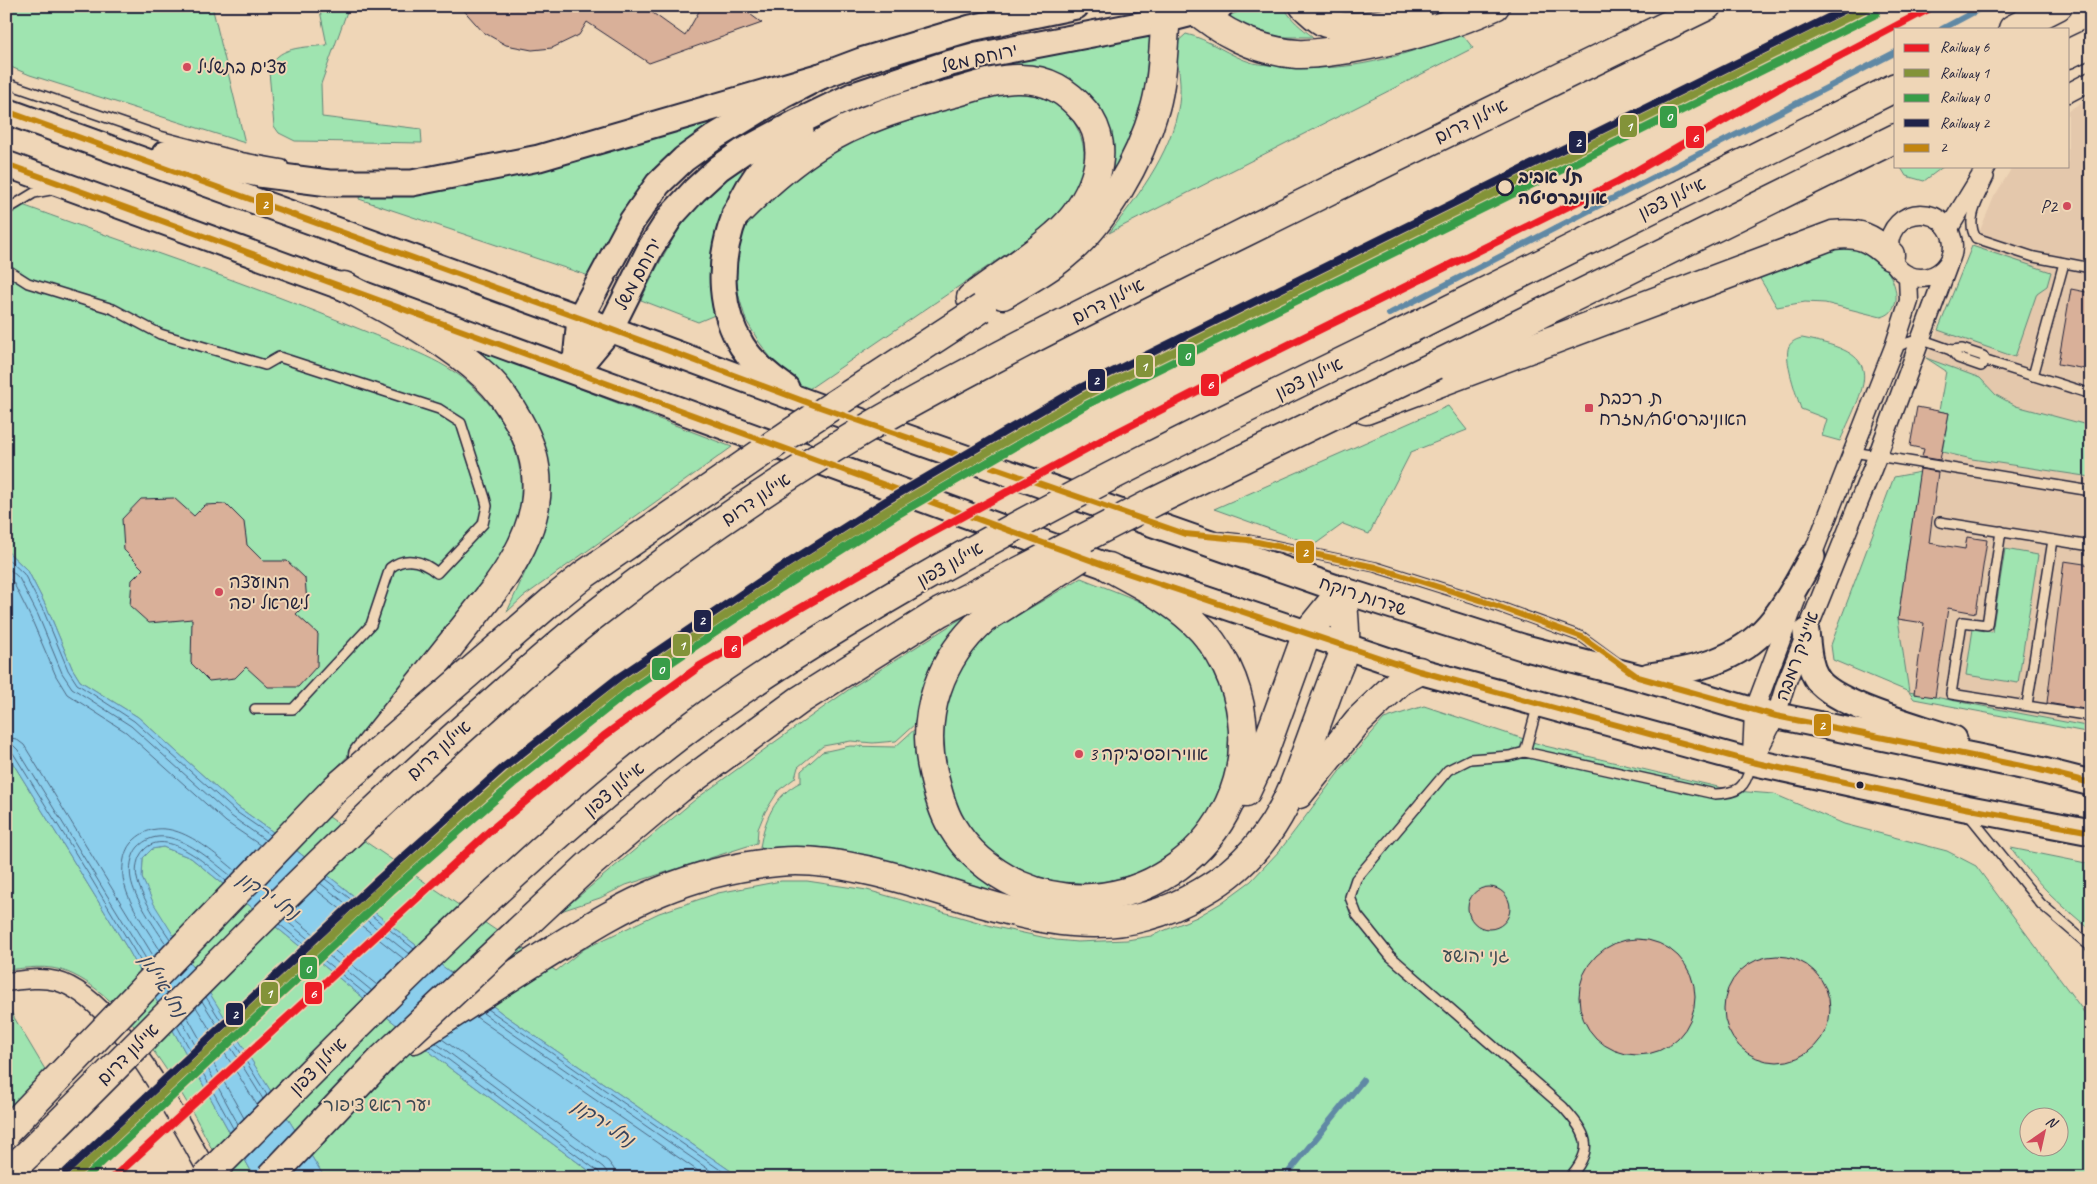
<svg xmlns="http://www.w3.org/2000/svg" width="2097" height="1184" font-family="Caveat,'Playpen Sans Hebrew',sans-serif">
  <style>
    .built { fill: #e4c8ac }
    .green { fill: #9fe4b0; stroke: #608376; fill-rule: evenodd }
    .water { fill: #8bceec; stroke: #6189a5 }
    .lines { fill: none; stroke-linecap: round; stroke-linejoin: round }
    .shore { stroke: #4c6782; stroke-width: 1 }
    .stream { stroke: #6189a5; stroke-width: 6 }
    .building { fill: #d9b099; stroke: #22223b }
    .lane-casing { stroke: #22223b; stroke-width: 12 }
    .street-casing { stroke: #22223b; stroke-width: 21 }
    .secondary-casing { stroke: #22223b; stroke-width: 29 }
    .highway-casing { stroke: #22223b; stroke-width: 31 }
    .lane { stroke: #efd6b7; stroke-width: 9 }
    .street { stroke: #efd6b7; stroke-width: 18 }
    .secondary { stroke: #efd6b7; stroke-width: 25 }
    .highway { stroke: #efd6b7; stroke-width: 28 }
    .highway-bridge-casing { stroke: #22223b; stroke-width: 31; stroke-linecap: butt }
    .highway-bridge { stroke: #efd6b7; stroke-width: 28 }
    .bus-1-casing { stroke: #efd6b7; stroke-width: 10 }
    .bus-1 { stroke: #c2850f; stroke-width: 6 }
    .rail-1-casing { stroke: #efd6b7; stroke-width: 11 }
    .rail-2-casing { stroke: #efd6b7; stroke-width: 11 }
    .rail-3-casing { stroke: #efd6b7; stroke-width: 11 }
    .rail-4-casing { stroke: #efd6b7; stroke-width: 11 }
    .rail-1 { stroke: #ed1d26; stroke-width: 8 }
    .rail-2 { stroke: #839339; stroke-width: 8 }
    .rail-3 { stroke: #389d48; stroke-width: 8 }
    .rail-4 { stroke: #1f234a; stroke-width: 8 }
    .poi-dot { fill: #d1495b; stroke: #efd6b7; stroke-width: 2 }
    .stop-dot { fill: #efd6b7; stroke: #22223b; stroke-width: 2.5 }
    .bus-dot { fill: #22223b; stroke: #efd6b7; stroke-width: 2 }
    .labels { text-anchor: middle; stroke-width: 4; stroke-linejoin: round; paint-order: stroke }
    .street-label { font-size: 18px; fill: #22223b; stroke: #efd6b7 }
    .poi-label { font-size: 18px; fill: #22223b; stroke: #efd6b7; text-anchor: start }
    .stop-label { font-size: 18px; font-weight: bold; fill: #22223b; stroke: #efd6b7; text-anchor: start }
    .park-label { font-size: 18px; fill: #3b4952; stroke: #efd6b7 }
    .water-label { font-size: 19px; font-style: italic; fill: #37445e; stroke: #efd6b7 }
    .line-badge { stroke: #efd6b7; stroke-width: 2 }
    .badge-label { font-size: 14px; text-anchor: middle; font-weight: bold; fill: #fff }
  </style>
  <rect width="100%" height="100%" fill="#efd6b7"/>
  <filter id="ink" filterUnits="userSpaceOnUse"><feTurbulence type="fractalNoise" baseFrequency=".02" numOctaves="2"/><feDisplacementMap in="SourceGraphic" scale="10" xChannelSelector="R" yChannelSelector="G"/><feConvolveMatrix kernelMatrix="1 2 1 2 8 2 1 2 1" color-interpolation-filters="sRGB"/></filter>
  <g filter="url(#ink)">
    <polygon class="built" points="2091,96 2091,727 1909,692 1898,619 1919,476 1921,448 1942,452 1949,413 1939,411 1946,371 1926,358 1994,197 2013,166 2068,166 2068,111"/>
    <g class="green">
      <polygon points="6,6 212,6 245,143 30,75 6,65"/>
      <path d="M319 6H349L321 84 322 117 421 129 422 143 295 141 279 133 274 126 269 72C274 45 305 48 327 45Z"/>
      <path d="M1252 6H1284C1289 19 1302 28 1313 37H1278L1224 18Z"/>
      <path d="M1186 34C1209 39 1229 56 1253 63 1262 65 1273 65 1283 66 1351 74 1400 56 1462 34L1473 48 1109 233C1140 194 1177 145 1180 94 1181 77 1177 60 1175 44Z"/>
      <path d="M1150 37 1144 94 1135 132 1114 180 1104 177C1115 145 1115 139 1099 110L988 75 983 63 1096 44Z"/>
      <path d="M1032 90C1041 94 1053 97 1060 103 1067 109 1072 118 1076 126 1101 173 1064 212 1028 239L806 391 777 366 759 342 746 320 739 297 735 272 737 248 744 228 752 213 827 152 872 131 989 94Z"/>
      <polygon points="733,114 589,276 359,199 361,190"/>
      <path d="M736 166 746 175 722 312 698 322 641 300C657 266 674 233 698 204 710 191 724 179 736 166Z"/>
      <polygon points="1900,166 1944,166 1924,181 1906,176"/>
      <path d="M6 199C125 243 246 282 362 330 398 345 441 358 470 384 515 425 535 481 511 539 500 565 473 596 456 618 427 656 398 699 367 735 347 758 325 779 304 800L556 971 584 949 659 913 718 893 781 881H807L867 890 995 927 1056 940 1077 942 1127 940 1151 936 1197 917 1221 903 1251 881 1281 849 1345 764 1384 719 1424 706 1545 746 1735 791 1774 794 1844 824 1947 851 1976 866 2082 1009 2091 1027V1070L2087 1079 2091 1094V1178H741L503 1014 273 832 238 807 138 717 80 681 72 668 48 610 28 571 6 550ZM2030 1116H2060V1146H2030Z"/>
      <path d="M1864 244C1879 260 1898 277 1896 301 1894 310 1890 315 1881 317L1825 303 1805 302 1777 307 1756 272 1812 251Z"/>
      <polygon points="1972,246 2051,272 2047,286 2037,293 2015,357 1938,330"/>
      <polygon points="448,338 732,447 523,597 507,612 538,544 549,505 550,478 544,443 532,417 518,396"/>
      <path d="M1802 338C1887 354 1868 378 1840 441L1822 436 1827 419 1801 409C1797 396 1783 359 1789 346 1792 341 1797 339 1802 338Z"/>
      <polygon points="1926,358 1980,378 1996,395 2016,406 2091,426 2091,477 1972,459 1942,452 1949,413 1939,411 1946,371"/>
      <polygon points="1448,406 1467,430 1411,452 1369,534 1343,524 1314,545 1214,509"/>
      <polygon points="1920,472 1898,619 1909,692 2091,727 2091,733 1914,699 1909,692 1833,660 1831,645 1894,477"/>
      <polygon points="2005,549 2038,555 2018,683 1966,675 1973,629 1992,632"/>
      <path d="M1081 578C1110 590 1144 600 1170 619 1198 640 1217 669 1225 703 1254 820 1140 913 1030 874 1002 864 976 842 962 816 955 802 951 786 947 770 935 718 953 665 993 630Z"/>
      <path d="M970 613C939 652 922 674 915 724L896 741 873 743 851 741 823 746 798 767 795 778 779 790 765 812 758 829 757 843 626 885 600 898 561 911 696 799 772 744 851 688Z"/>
      <path d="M916 728 915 754 923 791 932 817 994 885 986 892C933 875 881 855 826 848 805 845 781 847 760 848 764 821 774 795 801 782V771L822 752 850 746 895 747Z"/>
      <path d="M6 752 129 951 255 1178H225C199 1116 132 997 67 972 47 964 27 968 6 970Z"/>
      <polygon points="163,847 191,858 451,1069 599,1178 325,1178 154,905 142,878 143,858 151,849"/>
      <path d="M2011 848 2091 864V930C2058 903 2036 883 2011 848Z"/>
      <polygon points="6,1004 46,1071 6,1110"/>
    </g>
    <polygon class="water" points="6,550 28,571 48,610 72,668 80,681 138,717 238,807 273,832 503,1014 741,1178 599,1178 451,1069 191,858 163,847 152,849 143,858 142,878 154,904 325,1178 255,1178 129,951 6,752"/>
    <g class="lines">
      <g class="shore">
        <polyline points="6,557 24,574 44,612 68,670 77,684 134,721 235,811 270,835"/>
        <polyline points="6,566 19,578 38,615 62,673 72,688 131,726 231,816 265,840"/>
        <polyline points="6,576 13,582 31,618 56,676 67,694 126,732 226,822 260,845"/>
        <polyline points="6,737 16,739 24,745 154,957"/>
        <polyline points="6,744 13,745 18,750 148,962"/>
        <polyline points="6,751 13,753 89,875 144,967"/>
        <polyline points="325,879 414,949"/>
        <polyline points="320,883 409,954"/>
        <polyline points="315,889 404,959"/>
        <polyline points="289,914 377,985"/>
        <polyline points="284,919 372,991"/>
        <polyline points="279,924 367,995"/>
        <path d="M170 939C160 924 140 896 137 878 135 869 137 857 144 850 166 826 209 866 226 881"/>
        <path d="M166 944C155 927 134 898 131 879 129 869 131 855 138 847 166 818 208 858 231 876"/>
        <path d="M160 950C147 929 130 907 124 883 121 871 123 852 131 843 164 807 208 848 236 871"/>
        <polyline points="206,997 267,1095"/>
        <polyline points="202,1001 263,1099"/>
        <polyline points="196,1007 257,1105"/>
        <polyline points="488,1009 732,1178"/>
        <polyline points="483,1013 721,1178"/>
        <polyline points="187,1016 244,1118"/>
        <polyline points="476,1017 708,1178"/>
        <polyline points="182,1021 238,1124"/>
        <polyline points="177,1026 233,1128"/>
        <polyline points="442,1039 608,1161 614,1169 615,1178"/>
        <polyline points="436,1043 603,1167 607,1172 608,1178"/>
        <polyline points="430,1046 599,1172 601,1178"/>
      </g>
      <g class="stream">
        <polyline points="1942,29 1985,6"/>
        <polyline points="1389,314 1896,52"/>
        <polyline points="1284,1178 1363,1080"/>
      </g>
    </g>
    <g class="building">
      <polygon points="460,6 512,6 516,9 527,6 643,6 685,36 702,6 739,6 762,23 649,63 587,22 579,35 552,48 532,50 506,45 483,32"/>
      <polygon points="2071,289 2091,293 2091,370 2058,364"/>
      <polygon points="1917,407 1949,413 1940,460 1922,457 1924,449 1910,446"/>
      <polygon points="1920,469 1938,472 1929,543 1965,549 1967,537 1987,540 1976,613 1948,608 1935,697 1914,694 1924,623 1898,619"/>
      <polygon points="174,498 194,516 205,505 226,504 244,522 247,545 263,561 287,561 305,578 307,603 296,614 318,634 317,666 298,687 268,687 246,667 235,678 209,681 191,663 192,619 149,623 130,606 132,580 143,569 124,550 122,519 141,499"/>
      <polygon points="2064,561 2091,565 2091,710 2047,703"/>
      <circle cx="1489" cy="908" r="21"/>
      <circle cx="1637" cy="997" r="58"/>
      <circle cx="1777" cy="1009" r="53"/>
    </g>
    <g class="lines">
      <g class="lane-casing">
        <g id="lane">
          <polyline points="6,83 160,136 244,158 283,165"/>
          <path d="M1989 177C1981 195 1964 219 1976 238L2034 257 2091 268"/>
          <polyline points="6,210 34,193 56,189"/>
          <path d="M6 269 28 283 113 309 160 334 265 365 279 357 439 409 461 423 485 498 487 506 483 524 437 573C423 561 406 555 390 568L371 625 293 709H255"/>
          <polyline points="1894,347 1920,339 1951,350 1962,349 1983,356 1986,361 2091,394"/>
          <polyline points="1951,350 1958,358 1981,366 1986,361"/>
          <polyline points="2033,376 2064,263"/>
          <polyline points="1853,452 2091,491"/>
          <polyline points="1940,522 2091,546"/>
          <polyline points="2001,531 1987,625 1962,622 1951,694 2091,716"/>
          <polyline points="1221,537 1248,540 1375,567 1483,601 1582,637 1619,664"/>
          <polyline points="2027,705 2053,540"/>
          <polyline points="1525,752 1538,704"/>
          <polyline points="1969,815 2041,904 2091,947"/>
          <path d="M1569 1178C1596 1148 1587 1134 1563 1107L1390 956 1357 915 1350 897 1356 879 1448 770 1470 759 1509 756 1525 752 1715 794C1739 793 1745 788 1751 765"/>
        </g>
      </g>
      <g class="street-casing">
        <g id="street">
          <polyline points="2068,93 2091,81"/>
          <circle cx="1921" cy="246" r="32"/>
          <polyline points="1949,228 1987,166"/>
          <polyline points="1808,566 1894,347 1909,301 1908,276"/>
          <polyline points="1752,757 1754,711 1796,600"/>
          <polyline points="1752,762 1776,716 1785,686 1877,457 1948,265"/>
          <path d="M6 982C22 980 40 977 56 981 116 996 182 1125 211 1178"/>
        </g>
      </g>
      <g class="secondary-casing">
        <g id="secondary">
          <polyline points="6,111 610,329 814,405 1342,590 1522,647 1638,677 1754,711 2036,769 2091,783"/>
          <polyline points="165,154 259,174 329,183 412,183 539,158 821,76"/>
          <polyline points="6,164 1109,567 1419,671 1752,762 1965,808 2091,832"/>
          <polyline points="575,371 610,329 651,247 671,216 695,190 719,168 742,152 796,123 854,95 940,66 977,56 1165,20 1220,6"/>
          <polyline points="575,371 580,318 632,221 658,184 684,159 716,136 782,96 821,76 861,61 971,28 1076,6"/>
          <path d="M786 388C770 377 753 363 742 346 698 275 736 175 801 131"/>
          <path d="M1806 632C1808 647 1808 663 1816 677 1830 704 1924 728 1954 739"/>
          <path d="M1649 676C1694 670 1738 661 1769 625 1787 605 1799 579 1812 557"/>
        </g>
      </g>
      <g class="highway-casing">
        <g id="highway">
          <path d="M1191 6C1220 32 1257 51 1297 54 1314 55 1332 51 1349 49 1399 40 1449 27 1495 6"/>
          <path d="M1304 6C1311 12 1318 20 1326 23 1354 32 1389 22 1417 16"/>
          <polyline points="2013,29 2058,6"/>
          <polyline points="2068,54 2091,43"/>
          <polyline points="1340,185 1707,6"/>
          <path d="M736 214C761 189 787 165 817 146 858 119 907 105 954 93 975 87 999 78 1020 79 1048 79 1067 91 1085 112 1117 150 1090 207 1056 235 1030 258 999 277 971 298"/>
          <path d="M344 286C392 312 446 339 486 377 499 389 509 404 518 420 553 481 535 535 495 589L363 755"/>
          <path d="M1003 295C1022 283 1044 272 1061 258 1104 224 1140 161 1155 108 1164 76 1163 40 1167 6"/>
          <polyline points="1420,324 1896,87"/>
          <polyline points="1436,365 1896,138"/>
          <path d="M1366 410 1833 235C1859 232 1870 237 1890 255"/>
          <path d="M984 619C940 658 920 715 933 772 937 790 942 810 951 825 967 852 991 872 1019 885 1130 934 1257 841 1242 720 1238 683 1221 647 1193 621 1169 598 1138 583 1109 567"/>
          <polyline points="1246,792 1261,760 1307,633 1342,590"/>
          <polyline points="1299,794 1358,721 1400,681 1419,671"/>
          <path d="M414 1039C456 1012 498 985 540 958 579 934 618 908 661 891 697 876 738 866 777 862 805 859 834 863 861 869 950 886 1056 943 1147 916 1167 911 1185 902 1202 892 1250 865 1280 824 1298 774 1309 744 1320 714 1331 684 1336 671 1344 657 1345 644 1346 627 1343 607 1342 590"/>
          <polyline points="6,1175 28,1154"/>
        </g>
      </g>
      <use href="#lane" class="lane"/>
      <use href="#street" class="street"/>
      <use href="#secondary" class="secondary"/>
      <use href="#highway" class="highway"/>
      <g class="highway-bridge-casing">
        <g id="highway-bridge">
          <polyline points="984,619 1080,558"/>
          <polyline points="7,1131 337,787 554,599 585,574 789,434 982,308"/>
          <path d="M28 1154C179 1005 325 850 484 710 521 677 558 643 597 613 681 547 770 486 862 431 914 400 969 372 1022 344 1127 290 1234 238 1340 185"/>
          <path d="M205 1178C367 1018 524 849 708 714 773 667 842 625 911 585 1077 489 1249 407 1420 324"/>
          <polyline points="270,1178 383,1058 590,864 679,789 800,700 940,612 1154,502 1436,365"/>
        </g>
      </g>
      <use href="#highway-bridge" class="highway-bridge"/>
      <g class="bus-1-casing">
        <g id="bus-1">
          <polyline points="6,111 610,329 814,405 1185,534 1248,540 1375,567 1483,601 1582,637 1638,677 1776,716 2036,769 2091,783"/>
          <polyline points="6,164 1109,567 1419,671 1752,762 1965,808 2091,832"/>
        </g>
      </g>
      <use href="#bus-1" class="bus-1"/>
      <g class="rail-1-casing">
        <polyline id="rail-1" points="113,1178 491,830 604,736 700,666 917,541 1106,438 1246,366 1619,181 1786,84 1934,6"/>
      </g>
      <g class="rail-2-casing">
        <polyline id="rail-2" points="72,1178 385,885 509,775 624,684 776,581 890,509 1082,397 1871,6"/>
      </g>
      <g class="rail-3-casing">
        <polyline id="rail-3" points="85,1178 391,891 515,782 629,691 781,588 895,516 1086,405 1876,14"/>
      </g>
      <g class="rail-4-casing">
        <polyline id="rail-4" points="66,1172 379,879 503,768 619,677 771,574 886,501 1078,389 1852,6"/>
      </g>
      <use href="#rail-1" class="rail-1"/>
      <use href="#rail-2" class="rail-2"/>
      <use href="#rail-3" class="rail-3"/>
      <use href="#rail-4" class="rail-4"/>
    </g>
  </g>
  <g class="poi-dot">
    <circle cx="187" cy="67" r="5"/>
    <circle cx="2067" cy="206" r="5"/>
    <rect x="1584" y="403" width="10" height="10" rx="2.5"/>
    <circle cx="219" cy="592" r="5"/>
    <circle cx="1079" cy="754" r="5"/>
  </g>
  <circle class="stop-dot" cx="1505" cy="187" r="8"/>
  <circle class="bus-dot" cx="1860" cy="785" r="4.5"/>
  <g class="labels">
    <g class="street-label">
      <text transform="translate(979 58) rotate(-13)" y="6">ירוחם משל</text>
      <text transform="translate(1471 121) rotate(-26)" y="6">איילון דרום</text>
      <text transform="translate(1672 198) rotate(-26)" y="6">איילון צפון</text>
      <text transform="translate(638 274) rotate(-62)" y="6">ירוחם משל</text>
      <text transform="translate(1108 301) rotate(-27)" y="6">איילון דרום</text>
      <text transform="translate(1309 378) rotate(-26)" y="6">איילון צפון</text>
      <text transform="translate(756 499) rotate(-34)" y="6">איילון דרום</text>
      <text transform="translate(950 564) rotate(-29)" y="6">איילון צפון</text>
      <text transform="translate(1363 596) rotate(18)" y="6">שדרות רוקח</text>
      <text transform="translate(1797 656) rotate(-70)" y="6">אייזיק רמבה</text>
      <text transform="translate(439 750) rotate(-42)" y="6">איילון דרום</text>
      <text transform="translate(614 789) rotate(-40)" y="6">איילון צפון</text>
      <text transform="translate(128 1054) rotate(-45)" y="6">איילון דרום</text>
      <text transform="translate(318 1066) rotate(-45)" y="6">איילון צפון</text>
    </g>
    <g class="poi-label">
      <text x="197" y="73">עצים בתשליל</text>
      <text x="2057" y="212" text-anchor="end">P2</text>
      <text x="1599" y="404">ת. רכבת<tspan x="1599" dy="21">האוניברסיטה/מזרח</tspan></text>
      <text x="229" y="588">המועצה<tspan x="229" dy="21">לישראל יפה</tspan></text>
      <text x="1089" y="760">אווירופסיביקה 3</text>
    </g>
    <g class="stop-label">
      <text x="1518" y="183">תל אביב<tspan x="1518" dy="21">אוניברסיטה</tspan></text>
    </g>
    <g class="park-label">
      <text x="1476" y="962">גני יהושע</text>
      <text x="377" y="1111">יער ראש ציפור</text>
    </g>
    <g class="water-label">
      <text transform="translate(269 895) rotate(34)" y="7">נחל ירקון</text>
      <text transform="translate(164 985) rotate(58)" y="7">נחל איילון</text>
      <text transform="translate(604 1122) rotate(34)" y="7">נחל ירקון</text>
    </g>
  </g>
  <g class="line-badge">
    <rect x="1659" y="105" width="19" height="24" rx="5" fill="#389d48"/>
    <rect x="1619" y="114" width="19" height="24" rx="5" fill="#839339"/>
    <rect x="1685" y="125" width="20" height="24" rx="5" fill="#ed1d26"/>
    <rect x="1568" y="130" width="19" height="24" rx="5" fill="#1f234a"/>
    <rect x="255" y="192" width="19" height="24" rx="5" fill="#c2850f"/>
    <rect x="1177" y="343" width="19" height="24" rx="5" fill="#389d48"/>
    <rect x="1135" y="354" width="19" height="24" rx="5" fill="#839339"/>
    <rect x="1087" y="368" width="19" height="24" rx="5" fill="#1f234a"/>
    <rect x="1200" y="373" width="20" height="24" rx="5" fill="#ed1d26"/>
    <rect x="1295" y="540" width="20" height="24" rx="5" fill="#c2850f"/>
    <rect x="693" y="609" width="19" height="24" rx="5" fill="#1f234a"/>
    <rect x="672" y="633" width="19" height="24" rx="5" fill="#839339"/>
    <rect x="723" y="635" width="19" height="24" rx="5" fill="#ed1d26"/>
    <rect x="651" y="657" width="20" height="24" rx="5" fill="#389d48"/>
    <rect x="1813" y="713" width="19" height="24" rx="5" fill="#c2850f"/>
    <rect x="299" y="956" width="19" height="24" rx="5" fill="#389d48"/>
    <rect x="260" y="981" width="19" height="24" rx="5" fill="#839339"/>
    <rect x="304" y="981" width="19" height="24" rx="5" fill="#ed1d26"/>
    <rect x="225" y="1002" width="19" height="24" rx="5" fill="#1f234a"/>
  </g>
  <g class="badge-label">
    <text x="1669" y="121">0</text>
    <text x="1629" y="131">1</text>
    <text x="1695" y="142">6</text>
    <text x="1578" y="147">2</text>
    <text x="265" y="209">2</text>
    <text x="1187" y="360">0</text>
    <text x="1144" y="371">1</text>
    <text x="1096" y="385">2</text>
    <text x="1210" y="389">6</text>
    <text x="1305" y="557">2</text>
    <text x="702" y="625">2</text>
    <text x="682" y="650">1</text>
    <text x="733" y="652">6</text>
    <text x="661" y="674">0</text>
    <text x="1822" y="730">2</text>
    <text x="308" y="973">0</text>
    <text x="269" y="998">1</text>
    <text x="313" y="998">6</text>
    <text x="235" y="1019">2</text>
  </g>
  <rect width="2097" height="1184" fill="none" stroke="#efd6b7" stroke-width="25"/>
  <rect x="12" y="12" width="2072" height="1159" fill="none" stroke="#22223b" stroke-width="2" filter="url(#ink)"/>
  <rect x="1894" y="28" width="175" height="140" fill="#efd6b7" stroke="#9d8e85"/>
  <rect x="1904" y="44" width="25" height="8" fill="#ed1d26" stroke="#9d8e85"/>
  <text x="1940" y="52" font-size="15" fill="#22223b">Railway 6</text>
  <rect x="1904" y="69" width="25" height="8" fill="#839339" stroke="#9d8e85"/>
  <text x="1940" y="78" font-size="15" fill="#22223b">Railway 1</text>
  <rect x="1904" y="94" width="25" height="8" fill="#389d48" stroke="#9d8e85"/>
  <text x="1940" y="102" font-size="15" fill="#22223b">Railway 0</text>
  <rect x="1904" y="119" width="25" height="8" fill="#1f234a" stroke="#9d8e85"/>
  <text x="1940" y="128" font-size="15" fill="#22223b">Railway 2</text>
  <rect x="1904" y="144" width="25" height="8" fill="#c2850f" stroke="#9d8e85"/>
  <text x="1940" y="152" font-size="15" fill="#22223b">2</text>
  <g transform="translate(2044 1132) rotate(34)"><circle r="24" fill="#efd6b7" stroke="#9d8e85"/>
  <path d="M0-4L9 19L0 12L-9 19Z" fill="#d1495b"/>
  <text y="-8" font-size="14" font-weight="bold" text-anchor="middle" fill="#22223b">N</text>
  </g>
</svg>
